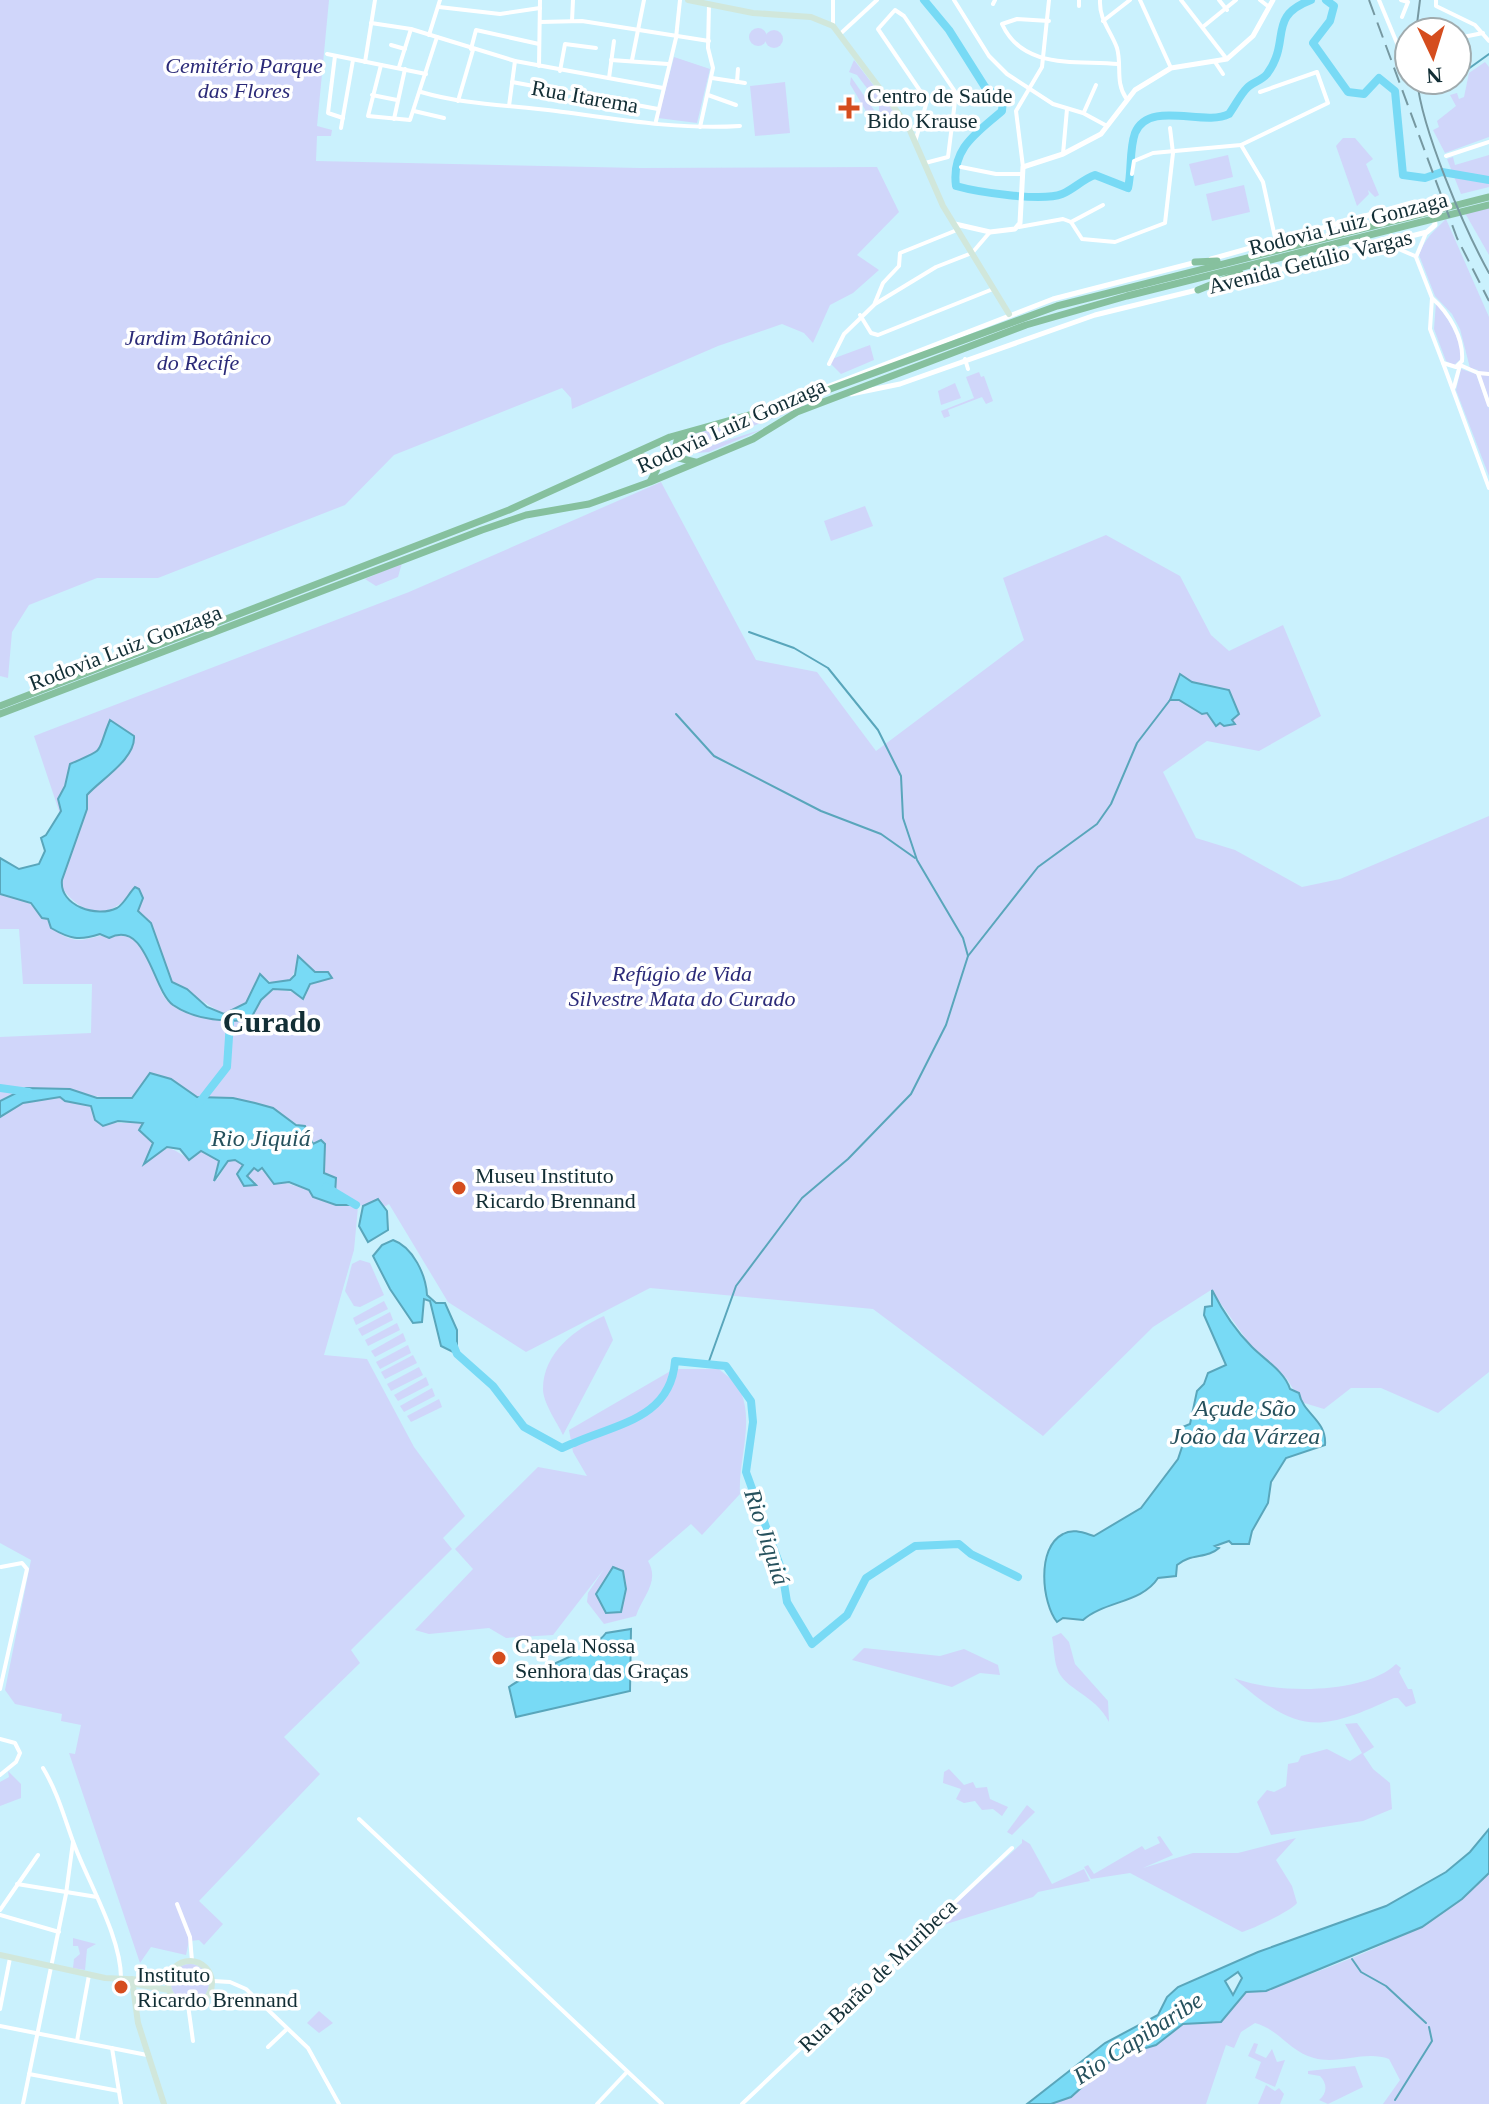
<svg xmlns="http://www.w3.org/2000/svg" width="1489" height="2104" font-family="Georgia,serif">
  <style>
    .green { fill: #d0d6fa; fill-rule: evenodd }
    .water { fill: #78daf5; stroke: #59a6bb; stroke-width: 2; fill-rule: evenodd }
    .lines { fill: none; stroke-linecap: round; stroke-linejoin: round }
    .stream { stroke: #59a6bb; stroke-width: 2 }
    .river { stroke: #78daf5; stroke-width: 8 }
    .minor { stroke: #fff; stroke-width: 4 }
    .tertiary { stroke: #fff; stroke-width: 5 }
    .secondary { stroke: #d1e7db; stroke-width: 6 }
    .trunk { stroke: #86c09e; stroke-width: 7 }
    .tram { stroke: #7698a1; stroke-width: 2 }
    .rail { stroke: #7698a1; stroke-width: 2; stroke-dasharray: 16 8; stroke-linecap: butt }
    .poi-dot { fill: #d54d1e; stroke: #fff; stroke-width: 3 }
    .labels { text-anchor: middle; stroke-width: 7; stroke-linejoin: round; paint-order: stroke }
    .park-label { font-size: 22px; font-style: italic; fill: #2b2a78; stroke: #fff }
    .poi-label { font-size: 22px; fill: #122e35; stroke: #fff; text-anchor: start }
    .street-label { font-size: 22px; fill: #122e35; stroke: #fff }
    .water-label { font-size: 24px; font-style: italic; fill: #26515d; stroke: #fff }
    .district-label { font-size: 30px; font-weight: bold; fill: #122e35; stroke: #fff }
  </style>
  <rect width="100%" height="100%" fill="#caf1fd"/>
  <g class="green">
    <polygon points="0,0 329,0 317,126 332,130 331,136 317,136 316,161 640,168 877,167 899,212 857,255 879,270 853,293 830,305 813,343 804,333 782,324 718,346 572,409 571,398 562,388 394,455 345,505 158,578 97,578 29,605 12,632 8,678 0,676"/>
    <circle cx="758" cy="37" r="9"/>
    <circle cx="774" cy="39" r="9"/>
    <polygon points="674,57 710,69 697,123 658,118"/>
    <polygon points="854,60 900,120 903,128 888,125 879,111 879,104 857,75 849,72"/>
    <polygon points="1485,62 1489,67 1489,137 1445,153 1433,130 1439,127 1437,121 1456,106 1450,95 1457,93 1459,99 1464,97 1469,73"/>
    <polygon points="851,77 883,123 882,127 873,123 850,84"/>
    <polygon points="785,82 790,133 755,136 750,86"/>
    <polygon points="1343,138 1355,138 1373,159 1366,164 1379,195 1375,197 1368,190 1369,194 1357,206 1336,146"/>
    <polygon points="1228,155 1233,177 1195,186 1189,164"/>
    <polygon points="1489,155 1489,187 1461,194 1447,159 1453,157 1455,165"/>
    <polygon points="1244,185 1250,212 1212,221 1206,194"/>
    <polygon points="1489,207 1489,255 1465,213"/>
    <path d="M1446 219 1489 317V399L1478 370 1470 368 1460 329 1452 314 1435 296 1419 255C1425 238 1435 230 1446 219Z"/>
    <path d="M1436 303C1448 318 1461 339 1462 358L1454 365 1446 361 1434 329Z"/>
    <polygon points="870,345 874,360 841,374 830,363 832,359"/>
    <polygon points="1461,369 1476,374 1489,409 1489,476 1456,390"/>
    <polygon points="979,372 981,377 984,376 993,401 986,404 982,397 948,410 950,416 944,418 941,411 974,398 966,377"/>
    <polygon points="955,383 961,398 941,405 938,391"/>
    <polygon points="810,401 800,408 682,453 682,443 696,433"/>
    <polygon points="766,428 709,452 685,454"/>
    <path d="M661 482 756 660 817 672 876 751 1024 640 1003 578 1106 535 1180 576 1211 635 1229 651 1283 625 1321 716 1259 751 1207 741 1163 772 1196 838 1235 850 1302 887 1340 879 1489 816V1372L1438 1413 1381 1388H1351L1324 1409 1301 1402 1287 1379 1251 1346 1211 1290 1153 1327 1043 1436 873 1309 650 1288 526 1352 448 1302 389 1204 384 1207 377 1199 363 1206 343 1200 333 1189 336 1178 324 1173V1142L314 1144 310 1133 273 1108 233 1098 197 1097 171 1079 150 1073 132 1098C87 1103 40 1072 0 1101V1037L91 1033 92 984H23L19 929H0V894C20 897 46 908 51 928 60 933 68 940 79 940 95 939 118 927 132 938 147 948 155 973 161 991 172 1019 225 1023 250 1020 266 986 273 985 306 997L305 989 328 973 315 972 306 965 297 967 290 980 273 983 260 975 246 1003 224 1014C204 1003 192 993 172 983L151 923 140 914 131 892C110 922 79 915 61 886L81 819 60 814 34 736 409 592ZM1180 675 1192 682 1228 690 1236 707 1232 720 1235 724 1224 726 1206 713 1202 714 1174 694Z"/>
    <polygon points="865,506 873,526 831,541 824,521"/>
    <polygon points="402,563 398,577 376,586 365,579"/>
    <path d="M49 1097H60L65 1101 84 1103 94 1109V1116L110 1123H143C149 1139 159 1149 143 1162 173 1145 163 1144 191 1160L201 1151 219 1161 214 1176 217 1180 228 1161 235 1160 243 1165 237 1174 244 1186H255V1181L248 1180 247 1176 254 1168 269 1173V1178L309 1190 313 1197 358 1207 354 1250 324 1355 367 1359 414 1447 465 1516 443 1538 452 1549 351 1650 360 1663 284 1737 320 1774 199 1901 223 1924 204 1945 199 1940 189 1941 186 1955 151 1947 140 1963 69 1753 75 1754 81 1725 61 1721 62 1714 15 1704 5 1690 31 1560 0 1543V1117L23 1103Z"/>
    <polygon points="360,1260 370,1263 384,1295 360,1307 354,1306 345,1291 352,1264"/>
    <polygon points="384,1301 388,1309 356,1325 353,1318"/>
    <polygon points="390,1312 393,1320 362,1336 358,1329"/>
    <path d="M604 1316 613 1340 563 1435C557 1422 543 1403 543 1389 543 1353 575 1329 604 1316Z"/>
    <polygon points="397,1323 400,1330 368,1346 365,1340"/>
    <polygon points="403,1333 406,1341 375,1357 371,1351"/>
    <polygon points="408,1345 411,1353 380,1369 376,1362"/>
    <polygon points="413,1355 417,1363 385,1379 381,1372"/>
    <polygon points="419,1367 423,1375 391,1391 387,1384"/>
    <path d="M674 1369H719C726 1375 738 1384 741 1392 754 1424 738 1461 740 1494L702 1535 691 1524 648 1561C660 1582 643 1595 636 1616L604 1624 587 1602 588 1593 604 1569 553 1635 506 1638 489 1628 429 1634 415 1630 473 1569 455 1549 538 1467 587 1476 573 1452 569 1430Z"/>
    <polygon points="426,1377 429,1385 398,1401 394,1395"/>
    <polygon points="432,1388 435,1396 404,1412 400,1406"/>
    <polygon points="439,1399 442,1407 411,1422 407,1416"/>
    <path d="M1061 1633 1069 1642 1075 1664 1108 1701 1109 1722C1095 1694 1064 1690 1057 1668 1054 1659 1054 1647 1052 1637Z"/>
    <polygon points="864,1648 940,1656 964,1649 998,1665 1000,1675 980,1673 952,1687 852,1660"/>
    <path d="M1396 1664 1401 1668 1399 1672 1408 1689H1412L1416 1703 1406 1707 1398 1698H1394C1318 1733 1298 1734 1234 1678 1274 1694 1364 1695 1396 1664Z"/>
    <polygon points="1357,1723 1374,1747 1363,1754 1373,1769 1390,1783 1392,1809 1363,1821 1271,1835 1257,1802 1267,1790 1274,1792 1286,1786 1288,1764 1298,1762 1301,1756 1327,1749 1350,1761 1362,1753 1345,1724"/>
    <polygon points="949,1769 964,1785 973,1782 976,1788 987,1787 990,1799 1008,1807 1002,1816 993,1809 982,1810 975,1801 964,1803 956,1799 961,1789 943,1783 944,1772"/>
    <polygon points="8,1771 21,1784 21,1798 0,1806 0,1782 9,1777"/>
    <polygon points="1027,1805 1035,1812 1012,1835 1007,1832"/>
    <path d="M1160 1836 1173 1855 1143 1868 1193 1853H1238L1296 1838 1276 1860 1292 1886 1297 1903C1291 1911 1253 1929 1242 1932L1130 1873 1091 1879 1084 1867 1088 1865 1094 1874 1142 1846 1145 1850 1160 1843 1157 1837Z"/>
    <polygon points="1022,1839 1030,1844 1052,1884 1084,1869 1090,1881 1038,1892 1033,1897 927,1930 1022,1843"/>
    <path d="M1489 1873V2104H1383L1400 2080 1389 2059C1365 2050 1339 2065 1314 2058 1290 2052 1280 2030 1255 2023L1241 2032 1234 2048 1226 2045 1206 2104H1051L1078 2092 1115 2057 1167 2038 1183 2024 1221 2022 1246 1992 1266 1991C1349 1959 1424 1937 1489 1873Z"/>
    <polygon points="73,1938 96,1944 87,1949 85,1970 73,1968 74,1959 80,1954 78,1946 73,1946"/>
    <circle cx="190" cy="1983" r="19"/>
    <polygon points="319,2011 333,2023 319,2033 307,2023"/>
    <polygon points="1254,2043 1258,2044 1255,2053 1266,2058 1272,2049 1277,2062 1285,2060 1275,2087 1255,2078 1261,2062 1248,2056"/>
    <path d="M1355 2066 1363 2087 1328 2104 1319 2100C1328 2093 1327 2083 1320 2076L1308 2074V2071Z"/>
    <polygon points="1266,2085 1275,2091 1279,2088 1284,2094 1280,2104 1258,2104"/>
  </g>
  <g class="water">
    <polygon points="1180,674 1192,682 1229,690 1239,714 1232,720 1235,724 1224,726 1220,723 1216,726 1207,713 1202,714 1179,700 1170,700"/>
    <path d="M110 720 134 736C136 759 100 780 87 795V809L62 880C59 906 97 918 117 908 124 904 129 893 135 887L139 889 143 898 138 911 151 923 172 982 187 989 207 1007 224 1014 246 1003 260 974 269 983 290 980 295 975 298 956 315 972H328L332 978 310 984 303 999 291 990 273 989 261 1000 250 1020C224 1022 195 1020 173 1005 152 989 147 919 109 938L100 934C79 941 70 939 51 928L48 919 42 918 31 903 0 894V858L19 869 39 864 45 851 41 838 46 835 61 811 58 799 65 786 70 764C108 747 95 756 110 720Z"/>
    <polygon points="150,1073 171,1079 197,1097 233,1098 255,1103 273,1108 296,1125 305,1126 313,1144 321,1140 325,1144 324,1173 336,1178 335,1194 357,1205 336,1205 313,1197 309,1190 289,1182 274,1184 262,1168 258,1171 254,1168 247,1176 256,1185 244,1186 237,1174 243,1165 235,1160 228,1161 214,1181 219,1161 201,1151 189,1160 180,1149 167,1147 144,1164 153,1143 139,1130 143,1123 118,1121 103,1126 95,1120 91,1106 65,1101 60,1097 23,1103 0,1117 0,1101 26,1088 70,1089 97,1098 132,1098"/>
    <polygon points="378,1199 387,1211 388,1230 368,1242 359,1226 363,1206"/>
    <path d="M393 1240C413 1247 426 1275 427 1295L436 1303H445L457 1330V1354L441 1346 430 1301 424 1299 422 1322 413 1323 390 1289 373 1256 382 1245Z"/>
    <path d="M1212 1290C1222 1310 1236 1331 1252 1347 1265 1360 1285 1372 1290 1389L1299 1393C1303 1414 1327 1420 1325 1445L1286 1458 1271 1482 1268 1503 1252 1531 1249 1544H1232L1229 1541 1215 1546 1219 1548C1207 1559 1191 1553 1177 1565L1176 1576 1158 1578C1142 1603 1104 1601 1083 1620L1063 1618 1057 1622C1042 1603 1036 1548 1063 1534 1073 1528 1084 1533 1094 1536L1141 1508 1178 1459 1185 1438 1178 1429 1190 1424 1197 1391 1204 1384 1208 1373 1226 1365 1204 1315 1205 1307 1212 1306Z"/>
    <polygon points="613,1567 623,1571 626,1589 621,1612 606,1613 596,1594"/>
    <path d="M631 1629 630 1691 516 1717 509 1687C535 1668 592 1653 606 1633Z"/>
    <path d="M1489 1829V1873L1462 1899 1422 1927 1266 1991 1246 1992 1221 2022 1183 2024 1156 2045 1115 2057 1071 2097 1051 2104H1027L1105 2043 1158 2015 1167 1997 1178 1987 1258 1952 1386 1906 1446 1872 1470 1852ZM1238 1972 1242 1978 1233 1995 1225 1981Z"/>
  </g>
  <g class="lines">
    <g class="stream">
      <polyline points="1457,77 1489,54"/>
      <polyline points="1424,91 1452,80"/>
      <polyline points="749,632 794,648 828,668 878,730 901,776 903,818 917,860 963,938 968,956"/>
      <polyline points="676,714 714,756 821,811 881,834 915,858"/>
      <polyline points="708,1364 736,1286 802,1198 848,1159 911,1094 946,1025 968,956 1038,867 1097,824 1111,804 1137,743 1170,700"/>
      <polyline points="1352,1959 1361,1972 1386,1986 1426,2023"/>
      <polyline points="1395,2100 1432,2041 1429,2027"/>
    </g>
    <g class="river">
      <path d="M924 0 949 30 985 87 1003 100 1002 111C977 133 951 148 956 186 977 192 1042 202 1062 194 1074 189 1083 179 1095 175L1128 188C1132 171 1129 150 1135 133 1149 99 1204 127 1229 114 1235 106 1240 95 1247 88 1253 82 1261 81 1267 74 1292 40 1266 17 1311 0"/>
      <polyline points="1326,0 1334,6 1330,21 1313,43 1348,92 1364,94 1379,78 1395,91 1403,175 1425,178 1442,172 1489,180"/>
      <polyline points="0,1088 29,1092"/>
      <polyline points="199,1103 227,1067 230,1022"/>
      <polyline points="326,1187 356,1205"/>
      <polyline points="453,1344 457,1354 493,1386 524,1427 562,1448 571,1444"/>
      <path d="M574 1443C617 1424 671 1418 675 1361L726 1366 751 1401 753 1422 746 1472 782 1571 787 1602 812 1644 847 1615 866 1578 915 1546 959 1544 971 1554 1018 1577"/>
    </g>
    <g class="minor">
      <polyline points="954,0 989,56 1007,74 1053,104 1083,113 1107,126"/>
      <polyline points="1079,0 1079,6"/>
      <path d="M1100 0C1099 20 1111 31 1117 48 1122 65 1115 82 1126 98"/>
      <polyline points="1140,0 1171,68"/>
      <polyline points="1181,0 1226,58"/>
      <polyline points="1219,0 1227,10"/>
      <polyline points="1260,0 1269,7"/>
      <polyline points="1379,0 1409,72"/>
      <polyline points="1401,0 1408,2 1402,17"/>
      <polyline points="1436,0 1436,6 1475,25 1489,41"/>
      <polyline points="993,4 995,0"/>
      <polyline points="439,7 500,14 540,8"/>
      <polyline points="572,21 573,0"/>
      <path d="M1049 21 1017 19 1002 24C1023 70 1075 60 1118 64"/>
      <polyline points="1103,21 1130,0"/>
      <polyline points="540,22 582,21 709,41"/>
      <polyline points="371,23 411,29 515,61 663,88"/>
      <polyline points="833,26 833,0"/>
      <polyline points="1204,26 1236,0"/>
      <polyline points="429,35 440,0"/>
      <polyline points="839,35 877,0"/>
      <polyline points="391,45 405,49"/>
      <polyline points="1457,46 1463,37 1483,33"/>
      <polyline points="471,49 476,30 539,44"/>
      <polyline points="327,54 426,74"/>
      <polyline points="335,56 328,113 343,118"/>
      <polyline points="611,60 668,64"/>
      <polyline points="632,60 644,0"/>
      <polyline points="365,62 375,0"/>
      <polyline points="1215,62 1223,74"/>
      <polyline points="381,65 368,116 410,120 437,37"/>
      <polyline points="539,66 540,0"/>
      <polyline points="399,67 411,29"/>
      <polyline points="560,71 565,44 596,48"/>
      <polyline points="609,78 614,41"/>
      <polyline points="712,78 745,83"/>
      <polyline points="512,82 658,109"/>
      <polyline points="737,82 738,69"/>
      <path d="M421 92C465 105 510 105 556 111 616 119 678 130 740 126"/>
      <polyline points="372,95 397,100"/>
      <polyline points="708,95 736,105"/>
      <polyline points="458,101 473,50"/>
      <polyline points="509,106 515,61"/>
      <polyline points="414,111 444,118"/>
      <polyline points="1084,112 1096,85"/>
      <polyline points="394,119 405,69"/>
      <polyline points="656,121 676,38 680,0"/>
      <polyline points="700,127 713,68 708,48 709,4"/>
      <polyline points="341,128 353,60"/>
      <polyline points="915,142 927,101 878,29 895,10 904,16 956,93 948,157 925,163"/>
      <polyline points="1241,145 1263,182 1276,242"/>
      <polyline points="1063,154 1067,109"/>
      <polyline points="1446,156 1489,142"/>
      <polyline points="961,167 996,174 1022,174"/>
      <polyline points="1023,167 1016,111 1042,67 1049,0"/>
      <polyline points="1132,174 1134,161 1153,153 1241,145 1328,103 1317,72 1260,92"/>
      <polyline points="1071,222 1082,239 1115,242 1165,223 1173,153 1170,128"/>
      <polyline points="1019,227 1063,219 1071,222 1103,205"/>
      <path d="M1426 233 1416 257 1432 298 1430 329 1443 363 1456 367 1462 361C1464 338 1449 313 1432 298"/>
      <polyline points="1387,244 1415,256"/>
      <polyline points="875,304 936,267 972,253 990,232"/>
      <polyline points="860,315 871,333 878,335 993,289"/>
      <polyline points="965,359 968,369"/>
      <polyline points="1443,363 1489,488"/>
      <polyline points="829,364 844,334 874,305 883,283 899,266 900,253 957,230"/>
      <polyline points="1478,373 1489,374"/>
      <polyline points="1454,387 1460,365 1478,373 1489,405"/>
      <polyline points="0,1689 27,1569 22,1563 1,1567"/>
      <polyline points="0,1739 15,1743 20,1753 16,1762 0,1775"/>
      <path d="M43 1768C58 1793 64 1817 74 1844 88 1882 122 1938 121 1980"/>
      <polyline points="359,1819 662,2104"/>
      <polyline points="17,1884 97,1897"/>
      <polyline points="177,1904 190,1937 192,1961"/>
      <polyline points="0,1910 38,1855"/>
      <polyline points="0,1915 59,1932"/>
      <polyline points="213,1981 230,1982 246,1989 308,2048 339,2104"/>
      <polyline points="188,2005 193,2041"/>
      <polyline points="0,2009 10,1958"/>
      <polyline points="0,2026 147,2055"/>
      <polyline points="77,2041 89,1975"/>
      <polyline points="268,2047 287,2029"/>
      <polyline points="112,2048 121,2104"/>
      <polyline points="29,2074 119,2091"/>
      <polyline points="23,2104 66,1894 73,1842"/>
      <polyline points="597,2104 627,2072"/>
      <polyline points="742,2104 1012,1848"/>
    </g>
    <g class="tertiary">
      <polyline points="955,224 990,232 1015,229 1020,223 1023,167 1063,154 1101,134 1135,90 1171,68 1227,59 1253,36 1273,0"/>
      <polyline points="1211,259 1415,202 1433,204 1435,225 1427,232 1219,285"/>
      <polyline points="824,388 1053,299 1197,262"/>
      <polyline points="851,394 900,384 1095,315 1201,289"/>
    </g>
    <g class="secondary">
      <polyline points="688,0 753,13 811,17 833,26 908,126 943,206 1009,314"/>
      <polyline points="0,1955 105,1978 168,1981"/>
      <circle cx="190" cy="1983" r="22"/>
      <polyline points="132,1979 138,2023 164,2104"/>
      <polyline points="136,1984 169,1990"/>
    </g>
    <g class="trunk">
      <polyline points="1195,262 1217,261"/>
      <polyline points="1198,290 1240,273"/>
      <polyline points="687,434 677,441 675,450 679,458 695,462"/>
      <polyline points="635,454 655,461 657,469 651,480"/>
      <polyline points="0,706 509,510 670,437 792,403 1057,306 1489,197"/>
      <polyline points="0,714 482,530 526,515 589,504 650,482 753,439 797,412 1026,325 1127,296 1489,205"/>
    </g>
    <g class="tram">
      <polyline points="1416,32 1420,0"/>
      <path d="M1417 80C1422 130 1464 228 1489 273"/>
    </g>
    <polyline class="rail" points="1369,0 1457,238 1489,301"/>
  </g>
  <g class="poi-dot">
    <path d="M845 96h8v8h8v8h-8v8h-8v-8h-8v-8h8z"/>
    <circle cx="459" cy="1188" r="8"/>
    <circle cx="499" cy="1658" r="8"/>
    <circle cx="121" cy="1987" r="8"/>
  </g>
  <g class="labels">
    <g class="park-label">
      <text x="244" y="73">Cemitério Parque<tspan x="244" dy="25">das Flores</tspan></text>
      <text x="198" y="345">Jardim Botânico<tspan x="198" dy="25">do Recife</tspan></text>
      <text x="682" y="981">Refúgio de Vida<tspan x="682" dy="25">Silvestre Mata do Curado</tspan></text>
    </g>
    <g class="poi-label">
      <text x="867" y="103">Centro de Saúde<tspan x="867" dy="25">Bido Krause</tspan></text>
      <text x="475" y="1183">Museu Instituto<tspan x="475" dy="25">Ricardo Brennand</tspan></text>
      <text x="515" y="1653">Capela Nossa<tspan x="515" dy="25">Senhora das Graças</tspan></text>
      <text x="137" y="1982">Instituto<tspan x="137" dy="25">Ricardo Brennand</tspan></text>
    </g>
    <g class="street-label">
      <text transform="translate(585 96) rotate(10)" y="8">Rua Itarema</text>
      <text transform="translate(1348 223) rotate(-14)" y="8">Rodovia Luiz Gonzaga</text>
      <text transform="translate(1310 261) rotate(-14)" y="8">Avenida Getúlio Vargas</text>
      <text transform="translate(731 425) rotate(-24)" y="8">Rodovia Luiz Gonzaga</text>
      <text transform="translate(125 647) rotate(-21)" y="8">Rodovia Luiz Gonzaga</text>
      <text transform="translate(877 1975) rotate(-44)" y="8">Rua Barão de Muribeca</text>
    </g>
    <g class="water-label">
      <text x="261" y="1146">Rio Jiquiá</text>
      <text x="1245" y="1416">Açude São<tspan x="1245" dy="28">João da Várzea</tspan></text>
      <text transform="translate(767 1537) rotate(72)" y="8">Rio Jiquiá</text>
      <text transform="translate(1138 2038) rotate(-33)" y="8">Rio Capibaribe</text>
    </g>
    <g class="district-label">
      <text x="272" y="1032">Curado</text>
    </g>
  </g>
  <g transform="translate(1433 56) rotate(176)"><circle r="38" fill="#ffffff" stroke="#a0abae" stroke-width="2"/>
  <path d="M0-6L14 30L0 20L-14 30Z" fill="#d54d1e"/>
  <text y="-12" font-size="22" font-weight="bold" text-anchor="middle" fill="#122e35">N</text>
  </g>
</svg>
